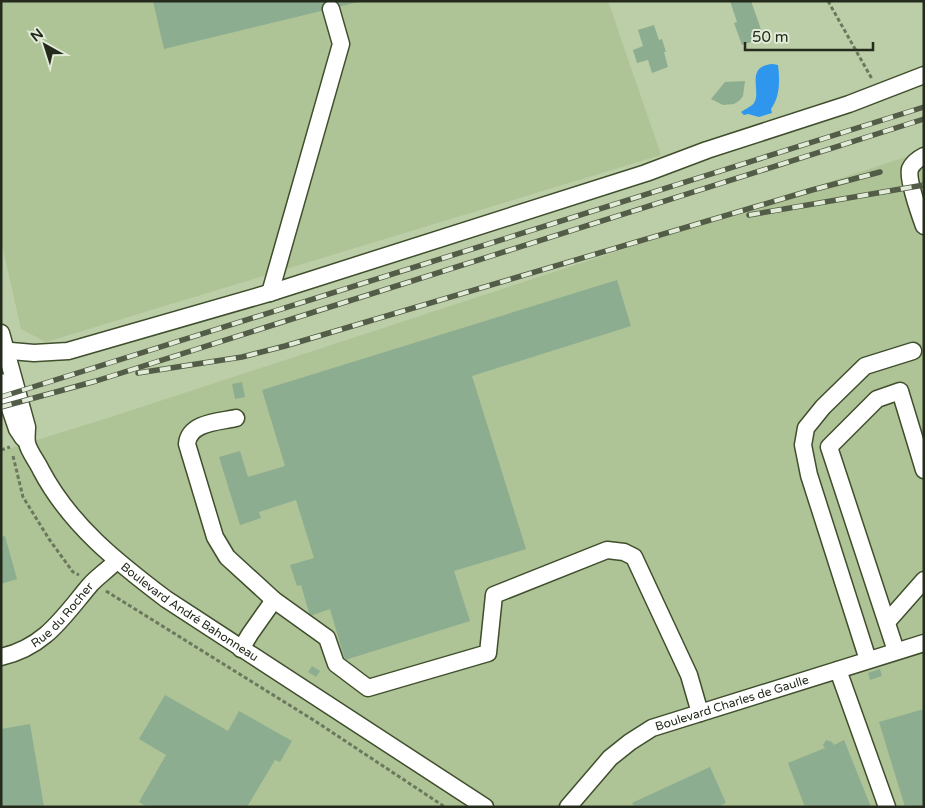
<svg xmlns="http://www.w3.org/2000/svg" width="925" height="808" font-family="'Varela Round',sans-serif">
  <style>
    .built { fill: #aec396 }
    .water { fill: #2e97ed }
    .building { fill: #8cad90 }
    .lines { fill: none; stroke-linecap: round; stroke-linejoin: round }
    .minor-casing { stroke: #3f4e2c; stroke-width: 19 }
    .path { stroke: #6c785e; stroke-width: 3; stroke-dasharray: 4 2.5; stroke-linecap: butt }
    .minor { stroke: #fff; stroke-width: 16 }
    .rail-casing { stroke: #525c46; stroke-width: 5.5 }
    .rail { stroke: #e1ebd7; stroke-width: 4; stroke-dasharray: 11; stroke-linecap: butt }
    .labels { text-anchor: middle; stroke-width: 5; stroke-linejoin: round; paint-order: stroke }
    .street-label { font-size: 12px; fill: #242b1c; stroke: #e1ebd7 }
  </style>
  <rect width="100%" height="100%" fill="#bccea7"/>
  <g class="built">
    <polygon points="1,1 608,1 661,155 46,342 21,329 1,240"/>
    <polygon points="924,151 924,807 1,807 1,451 111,417"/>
  </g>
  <path class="water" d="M773 64 778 65C780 80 780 97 771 109L772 113 759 117 748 114 744 115 741 112C745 109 752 106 754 103 762 91 744 66 773 64Z"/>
  <g class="building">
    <polygon points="153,1 358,1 358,2 164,49"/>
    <polygon points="730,1 751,1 764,38 742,45 734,23 737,22"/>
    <polygon points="654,25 659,40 662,39 666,52 664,52 668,67 652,73 648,60 637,63 633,50 643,46 638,30"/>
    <polygon points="745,81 743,96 740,100 734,104 723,105 711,99 725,82"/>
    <polygon points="617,280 631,326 472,376 526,549 454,571 470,621 345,660 330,609 310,616 301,585 297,586 290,565 314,558 296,500 259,512 261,518 240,525 219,457 240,451 248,477 285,466 262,390"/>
    <polygon points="242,382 245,397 235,399 232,384"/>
    <polygon points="5,536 17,579 1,584 1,537"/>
    <polygon points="312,666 320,671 316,677 308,672"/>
    <polygon points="880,669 882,676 870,680 868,673"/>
    <polygon points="165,695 228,731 239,711 292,741 280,762 275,760 247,807 147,807 139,802 166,755 139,739"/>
    <polygon points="924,709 924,807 905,807 879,722"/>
    <polygon points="30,724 44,807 1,807 1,729"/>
    <polygon points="826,740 832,742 834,745 844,740 871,807 805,807 788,763 825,748 823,745"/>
    <polygon points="710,767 726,803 718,807 634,807 632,803"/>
  </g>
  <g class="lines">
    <g class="minor-casing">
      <g id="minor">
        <path d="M924 156C918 159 913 162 910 169 907 179 920 215 924 226"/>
        <polyline points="270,293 341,44 331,9"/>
        <path id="s1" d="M1 333 27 427C27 432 26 438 27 443 29 452 37 461 41 470 70 525 117 562 166 599L485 807"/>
        <polyline points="1,353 11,351 34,353 68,351 276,291 646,173 707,150 849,104 924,75"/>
        <polyline points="1,382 17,429 23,438"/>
        <path d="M236 418C219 422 189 422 187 444L215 537 227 557 274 600 327 638 336 664 368 688 488 653 494 595 607 550 624 552 634 557 689 675 700 713"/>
        <polyline points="887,622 924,580"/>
        <polyline points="241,649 250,634 274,600"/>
        <polyline points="896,651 829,447 877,399 900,391 924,470"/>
        <path id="s2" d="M1 657C45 647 63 617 90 585 98 576 108 570 116 561"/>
        <polyline points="868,660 809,475 803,445 806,428 823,407 865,366 913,351"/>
        <polyline points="838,670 887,807"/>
        <path id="s3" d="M568 807 610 758 630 742 652 728 924 643"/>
      </g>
    </g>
    <g class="path">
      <polyline points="828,1 872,79"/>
      <polyline points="1,450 10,447"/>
      <polyline points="13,456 23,497 49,539 73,572 79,575"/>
      <polyline points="106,591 315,721 445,807"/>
    </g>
    <use href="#minor" class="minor"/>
    <g class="rail-casing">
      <g id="rail">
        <polyline points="749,215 924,185"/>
        <polyline points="138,373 242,357 285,346 812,190 880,172"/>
        <polyline points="1,397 924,107"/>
        <polyline points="1,407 96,381 924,119"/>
      </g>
    </g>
    <use href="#rail" class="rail"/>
  </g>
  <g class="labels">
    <g class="street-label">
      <text dy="4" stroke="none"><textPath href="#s1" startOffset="352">Boulevard André Bahonneau</textPath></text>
      <text dy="4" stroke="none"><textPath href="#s2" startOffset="76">Rue du Rocher</textPath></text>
      <text dy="4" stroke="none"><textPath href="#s3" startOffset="200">Boulevard Charles de Gaulle</textPath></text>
    </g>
  </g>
  <rect width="925" height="808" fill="none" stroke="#242b1c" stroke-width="5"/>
  <g transform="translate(45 45) rotate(321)" stroke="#e1ebd7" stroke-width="4" paint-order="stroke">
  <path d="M0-4L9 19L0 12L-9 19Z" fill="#242b1c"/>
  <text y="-8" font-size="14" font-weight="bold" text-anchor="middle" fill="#242b1c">N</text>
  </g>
  <path d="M745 42v8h128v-8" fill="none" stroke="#242b1c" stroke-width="2.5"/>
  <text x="752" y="42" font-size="15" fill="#242b1c" stroke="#e1ebd7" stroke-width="4" paint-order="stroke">50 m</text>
</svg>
